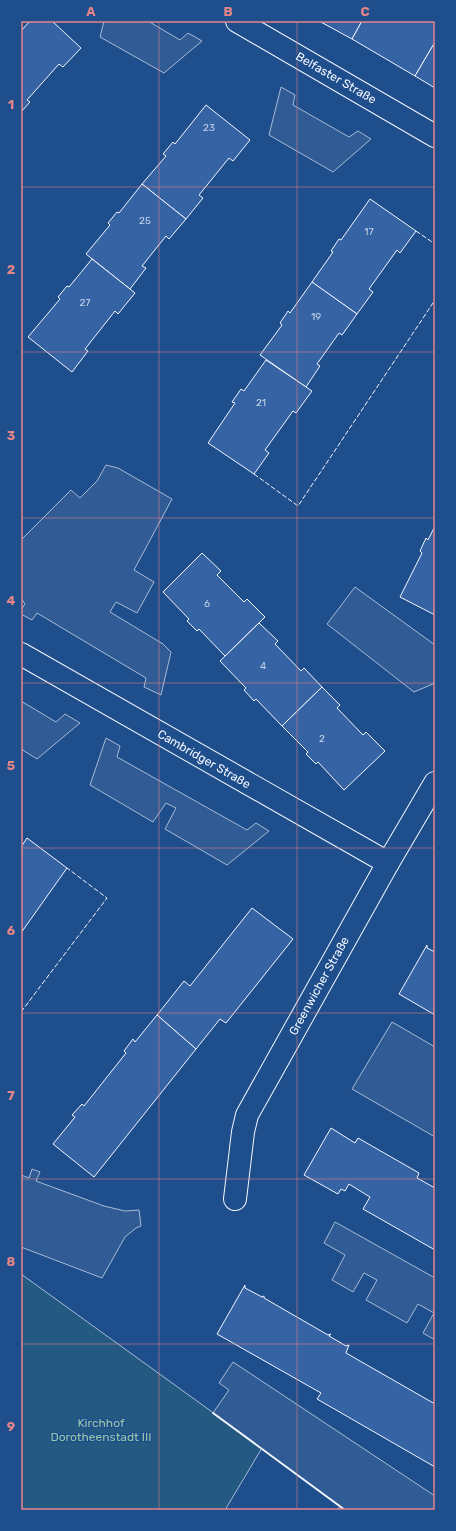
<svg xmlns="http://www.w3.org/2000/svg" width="456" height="1531" font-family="Rubik,sans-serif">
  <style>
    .green { fill: #245a82; stroke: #a8bbd7 }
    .parking { fill: #305b95; stroke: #a8bbd7 }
    .building { fill: #3563a3; stroke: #f2f6ff }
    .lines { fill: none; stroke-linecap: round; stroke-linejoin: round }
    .street-casing { stroke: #f2f6ff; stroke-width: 24 }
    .street { stroke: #1f4e8c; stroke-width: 22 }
    .fence { stroke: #f2f6ff; stroke-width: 1; stroke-dasharray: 5 2; stroke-linecap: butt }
    .wall { stroke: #f2f6ff; stroke-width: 2 }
    .grid { fill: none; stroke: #e38589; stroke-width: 1; stroke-opacity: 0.55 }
    .labels { text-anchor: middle; stroke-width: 3; stroke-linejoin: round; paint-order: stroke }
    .number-label { font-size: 10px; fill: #c3d1e8 }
    .street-label { font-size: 12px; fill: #f2f6ff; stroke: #1f4e8c }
    .park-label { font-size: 12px; fill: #97c8a6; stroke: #1f4e8c }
    .neatline { fill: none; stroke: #e38589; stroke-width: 1.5 }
    .grid-label { font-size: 13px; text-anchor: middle; font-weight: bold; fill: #e38589 }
  </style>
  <rect width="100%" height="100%" fill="#1f4e8c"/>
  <polygon class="green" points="21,1274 262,1448 225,1510 21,1510"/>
  <g class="parking">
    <polygon points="104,21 148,21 180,40 188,33 202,41 164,73 100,37"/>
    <polygon points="281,87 295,95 293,105 349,137 358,131 371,139 333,172 269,135"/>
    <polygon points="106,465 118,468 172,499 134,570 154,582 137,613 116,602 110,612 163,644 171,652 161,695 144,687 146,678 37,613 32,620 21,614 21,610 25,604 21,598 21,540 71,490 80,498 97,481"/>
    <polygon points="355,587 435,645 435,683 414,692 327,624"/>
    <polygon points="21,701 56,722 65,714 80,723 37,759 21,749"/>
    <polygon points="106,738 120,746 117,757 247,830 256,823 269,831 227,865 165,829 176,808 166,803 153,822 90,785"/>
    <polygon points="392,1022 435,1047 435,1137 352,1089"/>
    <polygon points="32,1169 40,1172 36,1181 104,1206 125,1211 139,1210 141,1226 136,1228 125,1237 102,1278 21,1247 21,1175 29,1178"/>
    <polygon points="335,1222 435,1278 435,1340 423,1333 434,1313 418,1304 407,1323 366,1300 377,1280 364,1273 353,1292 332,1280 345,1255 324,1243"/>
    <polygon points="233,1362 435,1496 435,1510 338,1510 340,1506 213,1413 229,1390 219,1383"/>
  </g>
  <g class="building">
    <polygon points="30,21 52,21 81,48 63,67 59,64 27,100 30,102 21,112 21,31"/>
    <polygon points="319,21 362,21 352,39"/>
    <polygon points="362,21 435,21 435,42 415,76 352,39"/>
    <polygon points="435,42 435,88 415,76"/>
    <polygon points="206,105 250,140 233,161 229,158 199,195 203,198 186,219 142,184 166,156 163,154 173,142 175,144"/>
    <polygon points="142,184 186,219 169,239 166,236 142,266 146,268 130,289 86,254 110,225 108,223 117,212 119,213"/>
    <polygon points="370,199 416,231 400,253 397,250 369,289 373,292 357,314 312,282 333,252 331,251 339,239 341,240"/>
    <polygon points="92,259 135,293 118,314 115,311 85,349 88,351 72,372 28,337 60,299 58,297 67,286 69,287"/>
    <polygon points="312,282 357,314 342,335 339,333 317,364 320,366 306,387 260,355 282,325 280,323 288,311 290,313"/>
    <polygon points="266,360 312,391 296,413 293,411 265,450 269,453 254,474 208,443 235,403 232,402 241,389 244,391"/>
    <polygon points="435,526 435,615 400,597 422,553 420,551 426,538 428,540"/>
    <polygon points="202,553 221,571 217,575 244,602 247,599 265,617 225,656 199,629 197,631 187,621 189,619 163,592"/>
    <polygon points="259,623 278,641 275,644 301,671 304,668 322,687 282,726 256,699 254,701 244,690 246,688 220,661"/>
    <polygon points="322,687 340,705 337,708 363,735 366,732 385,751 344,790 318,762 316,764 306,754 308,752 282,726"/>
    <polygon points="27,838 67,868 21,933 21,847"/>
    <polygon points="252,908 293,939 226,1023 220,1019 196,1049 157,1015 184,981 190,986"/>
    <polygon points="427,945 427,948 435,952 435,1015 399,994"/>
    <polygon points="157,1015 196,1049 94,1177 53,1144 75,1117 72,1115 82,1104 84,1106 126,1053 124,1051 133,1039 135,1042"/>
    <polygon points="331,1128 355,1143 358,1138 419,1173 417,1178 435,1188 435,1250 363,1209 370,1197 349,1184 345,1191 341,1189 338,1194 304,1175"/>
    <polygon points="245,1285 245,1288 262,1297 264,1296 264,1298 328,1335 331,1334 329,1336 346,1346 349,1345 346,1353 435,1404 435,1467 317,1399 321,1393 217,1334"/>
  </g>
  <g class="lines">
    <g class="street-casing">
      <g id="street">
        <polyline points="237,21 435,136"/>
        <polyline points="21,654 388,863"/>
        <polyline points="235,1199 243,1132 247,1115 388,863 435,783"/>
      </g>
    </g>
    <use href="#street" class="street"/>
    <g class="fence">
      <polyline points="416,231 435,244"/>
      <polyline points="254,474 298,506 435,300"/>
      <polyline points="21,1012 107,898 67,868"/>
    </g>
    <polyline class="wall" points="213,1413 345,1510"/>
  </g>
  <path class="grid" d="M159 21V1510M297 21V1510M21 187H435M21 352H435M21 518H435M21 683H435M21 848H435M21 1013H435M21 1179H435M21 1344H435"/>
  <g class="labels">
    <g class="number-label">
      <text x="209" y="131">23</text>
      <text x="145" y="224">25</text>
      <text x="369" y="235">17</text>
      <text x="85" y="306">27</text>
      <text x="316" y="320">19</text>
      <text x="261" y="406">21</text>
      <text x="207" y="607">6</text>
      <text x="263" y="669">4</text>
      <text x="322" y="742">2</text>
    </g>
    <g class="street-label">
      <text transform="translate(336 78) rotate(30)" y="4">Belfaster Straße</text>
      <text transform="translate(204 759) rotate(30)" y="4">Cambridger Straße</text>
      <text transform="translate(319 986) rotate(-61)" y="4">Greenwicher Straße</text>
    </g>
    <g class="park-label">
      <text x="101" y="1427">Kirchhof<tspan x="101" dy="14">Dorotheenstadt III</tspan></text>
    </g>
  </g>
  <rect width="456" height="1531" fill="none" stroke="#1f4e8c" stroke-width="44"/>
  <rect x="22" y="22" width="412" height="1487" class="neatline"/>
  <g class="grid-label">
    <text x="91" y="16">A</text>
    <text x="228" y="16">B</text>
    <text x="365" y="16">C</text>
    <text x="11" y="109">1</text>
    <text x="11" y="274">2</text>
    <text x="11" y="440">3</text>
    <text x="11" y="605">4</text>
    <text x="11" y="770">5</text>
    <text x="11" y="935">6</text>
    <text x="11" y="1100">7</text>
    <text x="11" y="1266">8</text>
    <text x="11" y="1431">9</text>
  </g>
</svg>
